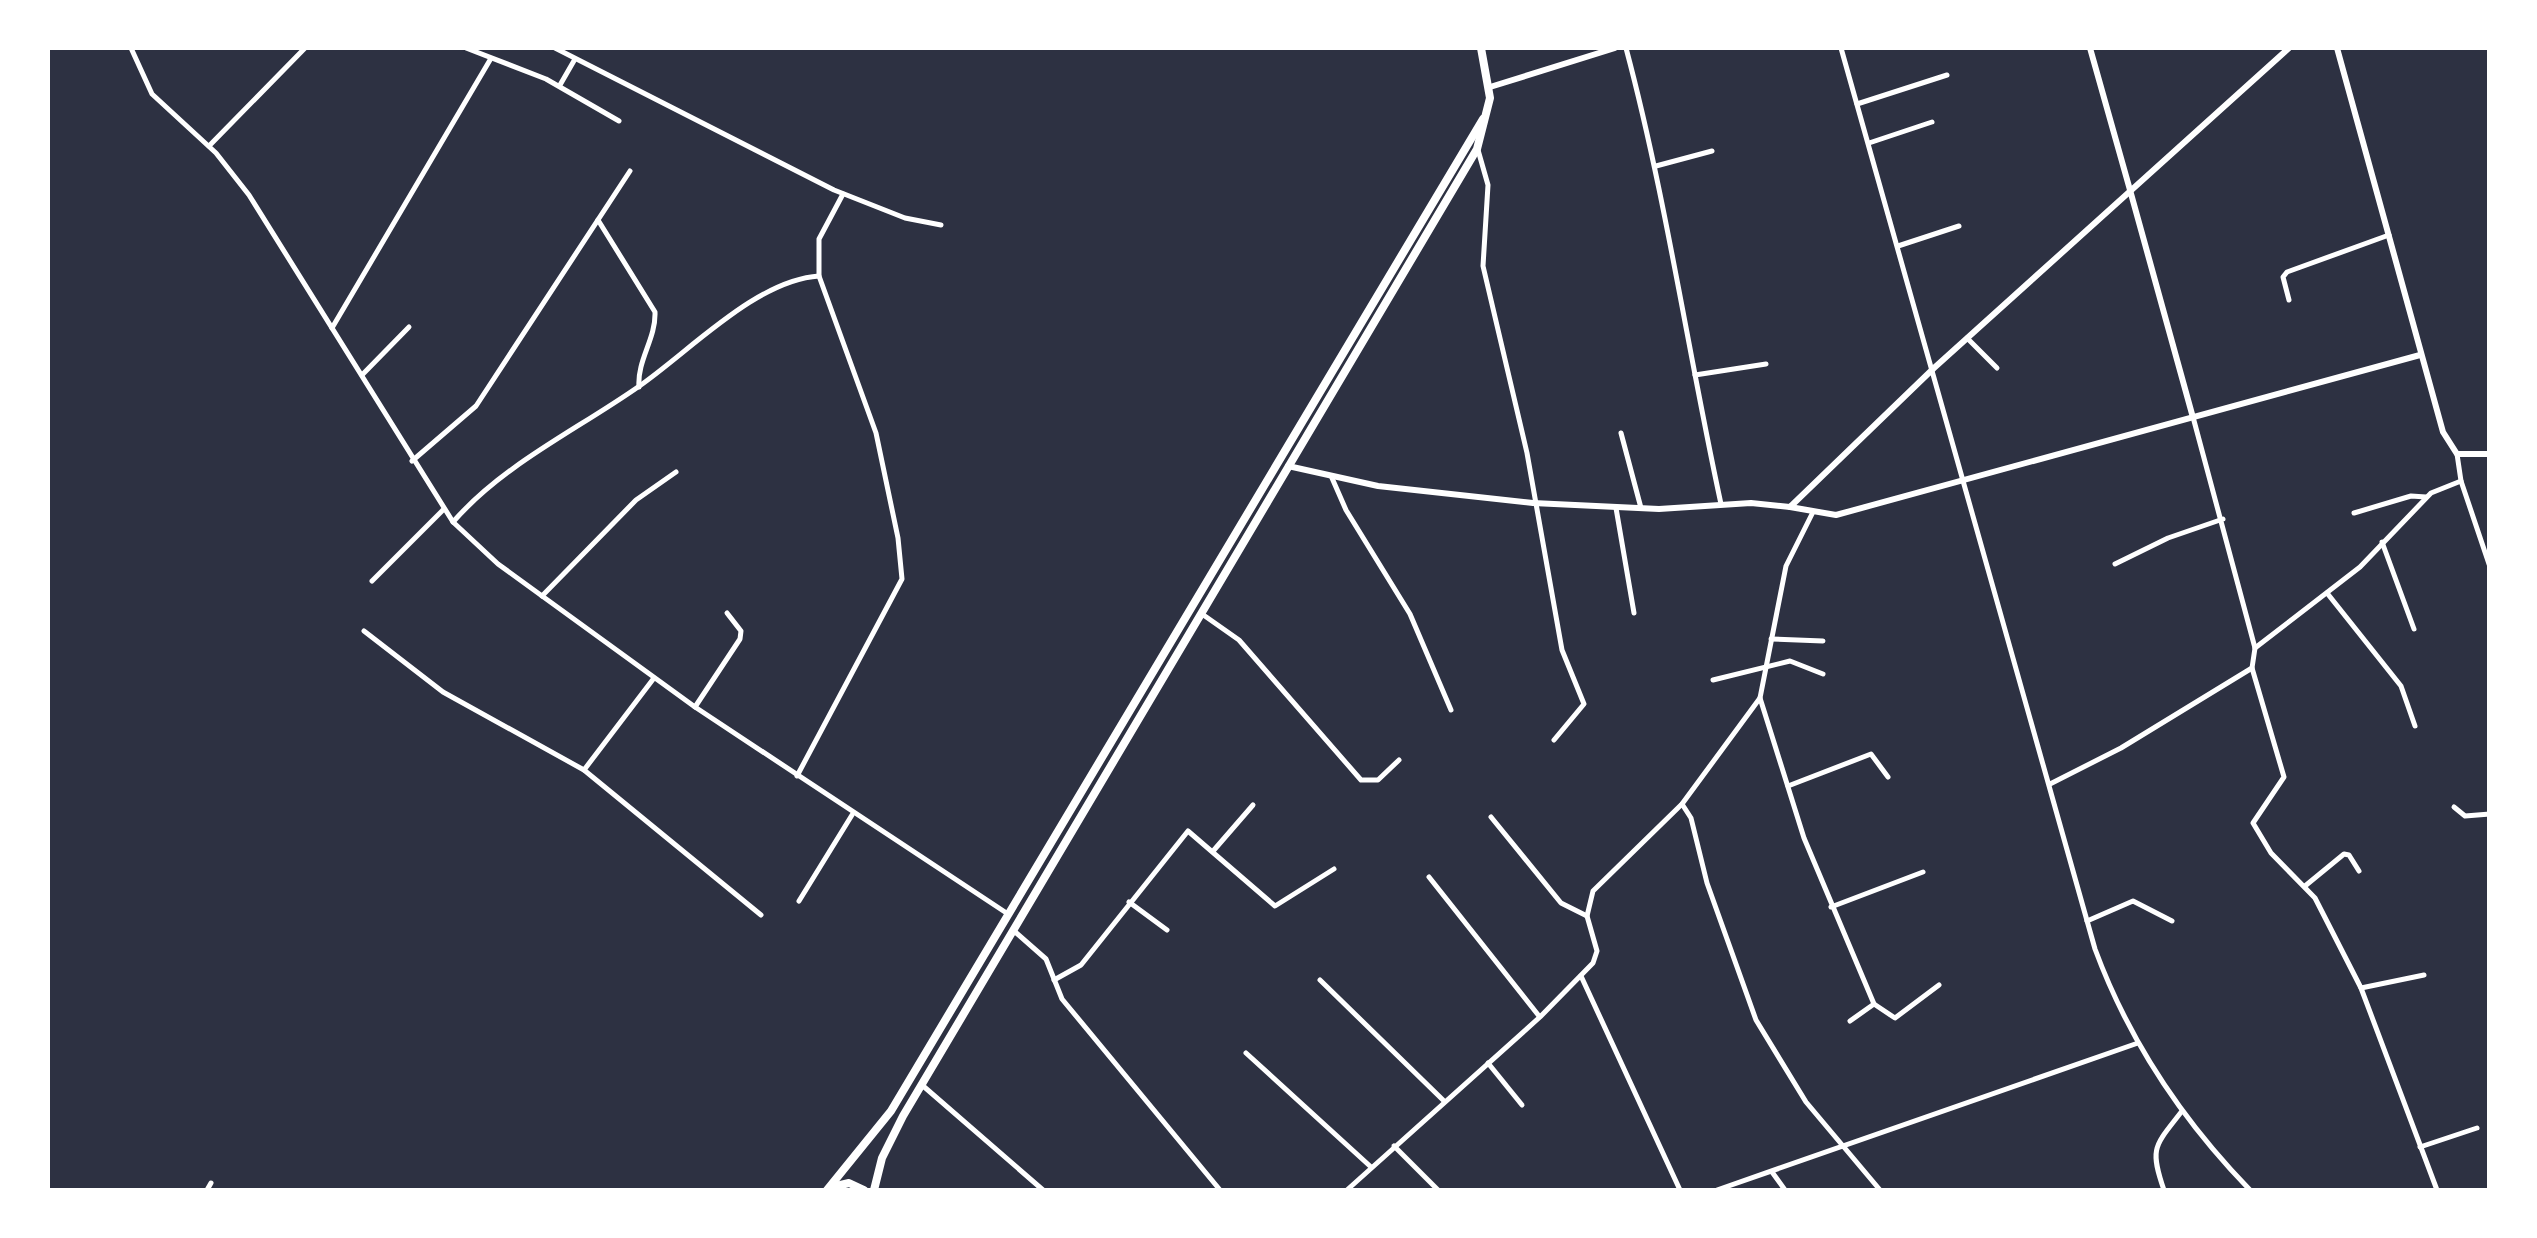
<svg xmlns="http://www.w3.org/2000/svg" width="2537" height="1238" font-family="Ubuntu,sans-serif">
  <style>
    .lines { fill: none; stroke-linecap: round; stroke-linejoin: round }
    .minor { stroke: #fff; stroke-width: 5 }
    .tertiary { stroke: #fff; stroke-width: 6 }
    .secondary { stroke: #fff; stroke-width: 6 }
    .primary { stroke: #fff; stroke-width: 8 }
  </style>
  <rect width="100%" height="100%" fill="#2d3142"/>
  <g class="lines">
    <g class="minor">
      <polyline points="131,48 152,94 216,153 249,195 453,522 498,564 695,707 1008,914"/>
      <polyline points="466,48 546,79 619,121"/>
      <polyline points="555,48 834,190 905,218 941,225"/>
      <path d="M1626 48C1666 198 1688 352 1721 504"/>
      <path d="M1841 48 2095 949C2129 1041 2182 1120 2250 1190"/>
      <polyline points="560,85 575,59"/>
      <polyline points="1857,104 1947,75"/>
      <polyline points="1869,143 1932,122"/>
      <polyline points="209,146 305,48"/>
      <polyline points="1478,150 1488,185 1483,266 1527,453 1562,650 1584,704 1554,740"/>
      <polyline points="1656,166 1712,151"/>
      <path d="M598 220 655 312C656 339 637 360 639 387"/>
      <polyline points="1898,246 1959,226"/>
      <polyline points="2289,300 2283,277 2287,272 2389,235"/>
      <polyline points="332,328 490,60"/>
      <polyline points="1967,338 1997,368"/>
      <polyline points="362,375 409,327"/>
      <polyline points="1695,375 1766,364"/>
      <polyline points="2193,417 2255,648 2252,668 2284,777 2253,823 2271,853 2315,898 2361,988 2437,1190"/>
      <polyline points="1621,433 1641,508"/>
      <polyline points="2457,454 2461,481 2490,567"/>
      <polyline points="412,461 476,406 630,171"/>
      <polyline points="1332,478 1346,510 1410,614 1451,710"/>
      <polyline points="1616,508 1634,613"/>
      <polyline points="2354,513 2411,496 2426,497"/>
      <path d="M453 522C504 464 575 431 638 387 689 352 756 280 819 276"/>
      <polyline points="2382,542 2414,629"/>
      <polyline points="2115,564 2168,538 2223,519"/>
      <polyline points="372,581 443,510"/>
      <polyline points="2327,593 2401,686 2415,726"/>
      <polyline points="542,596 636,500 676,472"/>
      <polyline points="1202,614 1239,640 1361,780 1378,780 1399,760"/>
      <polyline points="364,631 443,692 584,770 761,915"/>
      <polyline points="1771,639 1823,641"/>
      <polyline points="2255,648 2360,567 2431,493 2461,481"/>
      <polyline points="1713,680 1790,661 1823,674"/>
      <polyline points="1760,698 1804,838 1874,1004 1895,1018 1939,985"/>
      <polyline points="695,707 740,639 741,631 727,613"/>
      <polyline points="584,770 654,678"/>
      <polyline points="797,776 902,579 898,538 876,433 819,276 819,239 843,194"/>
      <polyline points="2050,784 2121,748 2252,668"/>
      <polyline points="1788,786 1871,754 1888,777"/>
      <polyline points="1682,804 1691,818 1707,883 1756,1020 1806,1102 1880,1190"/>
      <polyline points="2454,807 2465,816 2490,814"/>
      <polyline points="1491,817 1561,903 1587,916"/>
      <polyline points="1214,850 1253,805"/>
      <polyline points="1429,877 1539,1016"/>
      <polyline points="2305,886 2344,854 2349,855 2359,871"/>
      <polyline points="799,901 852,815"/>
      <polyline points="1129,902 1167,930"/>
      <polyline points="1831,907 1923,872"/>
      <polyline points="2087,921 2133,901 2172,921"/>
      <polyline points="1013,930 1046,959 1062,999 1220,1190"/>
      <polyline points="1581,976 1680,1190"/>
      <polyline points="1054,980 1081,965 1188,831 1275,906 1334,869"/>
      <polyline points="1320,980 1443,1100"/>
      <polyline points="2361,988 2424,975"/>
      <polyline points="1850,1021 1874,1004"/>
      <polyline points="1246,1053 1371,1167"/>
      <polyline points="1488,1063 1522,1105"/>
      <polyline points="922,1085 1043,1190"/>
      <polyline points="1394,1146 1438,1190"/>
      <polyline points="2420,1147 2477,1128"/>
      <polyline points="1772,1172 1785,1190"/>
      <polyline points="207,1190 211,1183"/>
      <polyline points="1347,1190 1540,1017 1593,963 1597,951 1587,916 1593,891 1682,804 1760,698 1786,566 1812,514"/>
      <polyline points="1717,1190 2138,1043"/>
      <path d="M2164 1190C2149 1147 2155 1146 2182 1111"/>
    </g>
    <g class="tertiary">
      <polyline points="2337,48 2443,432 2457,454 2490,454"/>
      <polyline points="2130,190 2192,414"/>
      <polyline points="1790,507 1836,515 2420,355"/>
    </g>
    <g class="secondary">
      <polyline points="2090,48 2130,190"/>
      <polyline points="1490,87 1615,48"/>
      <polyline points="1288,466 1378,486 1533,503 1659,509 1751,503 1790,507 1934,368 2289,48"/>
    </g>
    <g class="primary">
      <polyline points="832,1187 849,1183 864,1190"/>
      <polyline points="827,1190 891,1111 1483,119"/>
      <polyline points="874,1190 882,1158 903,1116 1477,149 1490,98 1481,48"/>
    </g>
  </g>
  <rect width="2537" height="1238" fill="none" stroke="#ffffff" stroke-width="100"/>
</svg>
